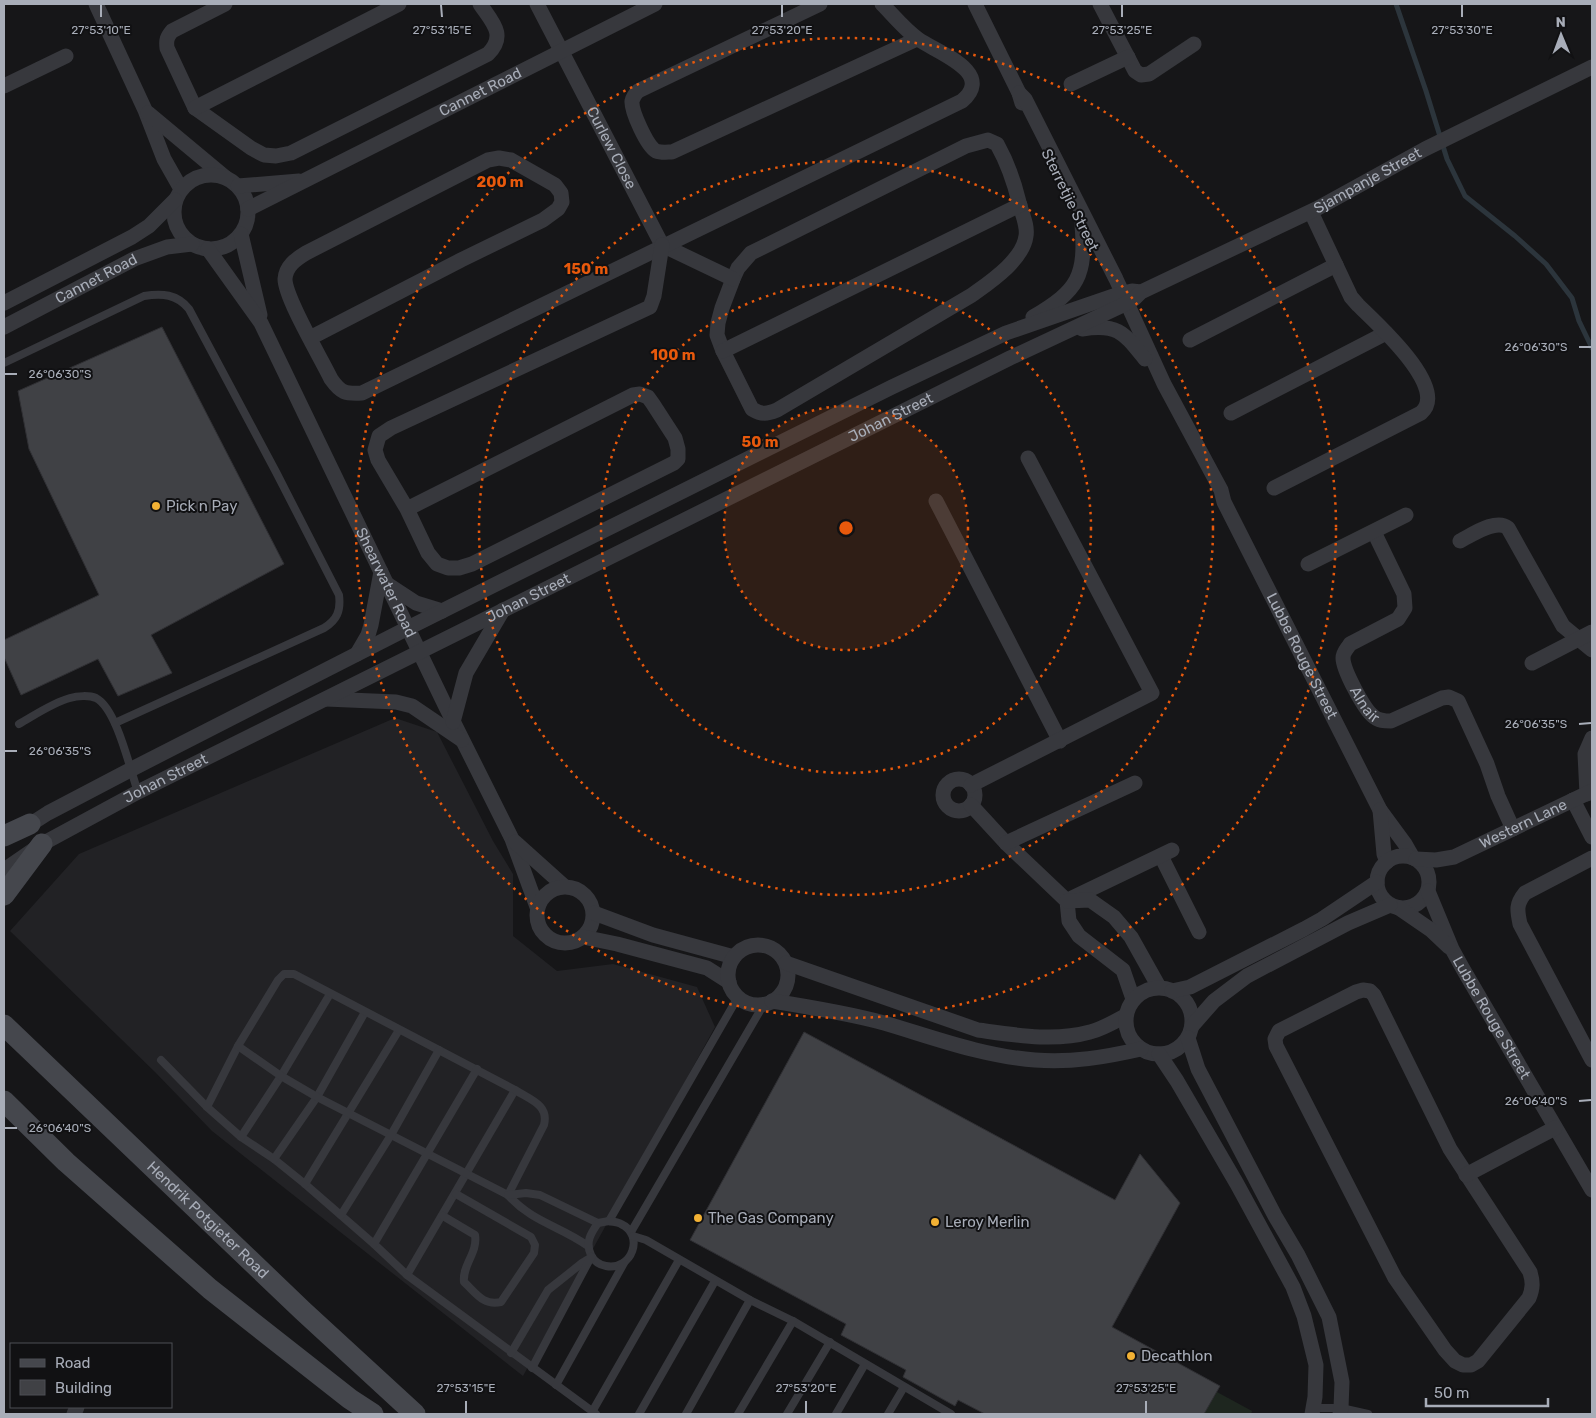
<svg xmlns="http://www.w3.org/2000/svg" width="1596" height="1418" font-family="Rubik,sans-serif">
  <style>
    .built { fill: #222225 }
    .green { fill: #1e261f }
    .lines { fill: none; stroke-linecap: round; stroke-linejoin: round }
    .stream { stroke: #2c353c; stroke-width: 5 }
    .building { fill: #404145; stroke: #303034 }
    .lane { stroke: #37383d; stroke-width: 8 }
    .street { stroke: #37383d; stroke-width: 15 }
    .secondary { stroke: #45474d; stroke-width: 21 }
    .ticks { fill: none; stroke: #a8adb8; stroke-width: 2 }
    .ring { fill: none; stroke: #e8590c; stroke-width: 2.5; stroke-dasharray: 2.5 5 }
    .poi-dot { fill: #f2b134; stroke: #111113; stroke-width: 2 }
    .labels { text-anchor: middle; stroke-width: 4; stroke-linejoin: round; paint-order: stroke }
    .street-label { font-size: 15px; fill: #a8adb8; stroke: #111113 }
    .poi-label { font-size: 15px; fill: #a8adb8; stroke: #111113; text-anchor: start }
    .ticks-label { font-size: 12px; text-anchor: middle; fill: #a8adb8; stroke: #111113; stroke-width: 4; stroke-linejoin: round; paint-order: stroke }
    .centre { fill: #e8590c; stroke: #111113; stroke-width: 2.5 }
    .ring-label { font-size: 15px; text-anchor: middle; font-weight: bold; fill: #e8590c; stroke: #111113; stroke-width: 4; stroke-linejoin: round; paint-order: stroke }
  </style>
  <rect width="100%" height="100%" fill="#161618"/>
  <polygon class="built" points="395,718 437,732 493,841 513,874 513,936 557,971 613,964 697,987 715,1027 523,1376 212,1131 155,1072 10,931 79,854"/>
  <polygon class="green" points="1217,1392 1252,1411 1251,1414 1204,1414"/>
  <g class="lines">
    <polyline class="stream" points="1396,4 1426,91 1447,159 1465,196 1515,236 1546,264 1572,298 1579,321 1592,348"/>
  </g>
  <g class="building">
    <polygon points="162,327 284,564 151,635 172,673 118,696 98,659 21,695 4,657 4,640 99,595 29,449 18,391"/>
    <polygon points="804,1032 1115,1200 1140,1154 1180,1203 1112,1327 1220,1386 1204,1414 985,1414 958,1400 955,1406 903,1377 906,1370 841,1335 846,1324 690,1240"/>
  </g>
  <g class="lines">
    <g class="lane">
      <path d="M4 363 144 296C162 293 177 294 189 309L276 472 339 595C341 611 337 620 324 628L115 723"/>
      <path d="M19 724C35 715 52 703 70 698 77 696 89 695 96 698 117 709 130 770 138 792"/>
      <polyline points="161,1060 207,1107 241,1137 274,1159 305,1184 374,1244 407,1275 515,1090"/>
      <polyline points="207,1107 238,1046"/>
      <polyline points="241,1137 281,1076 330,994"/>
      <polyline points="274,1159 317,1097 365,1012"/>
      <polyline points="305,1184 399,1030"/>
      <path d="M508 1195 544 1125C549 1105 531 1100 515 1090L294 974H284L278 980 238 1046 281 1076 317 1097 508 1195C532 1222 560 1226 588 1246"/>
      <polyline points="508,1195 526,1193 540,1195 598,1223"/>
      <polyline points="341,1215 391,1135 439,1050"/>
      <path d="M443 1216 475 1235C478 1253 462 1265 464 1282 476 1293 483 1306 501 1302L534 1253 535 1245 531 1237 456 1194"/>
      <polyline points="609,1221 738,997"/>
      <path d="M609 1221C613 1222 618 1222 621 1224 645 1235 632 1271 606 1266 600 1265 594 1261 591 1255 585 1242 591 1233 598 1223Z"/>
      <polyline points="631,1232 764,1004"/>
      <polyline points="633,1236 646,1240 750,1300 793,1321 951,1414"/>
      <polyline points="374,1244 477,1069"/>
      <polyline points="407,1275 596,1414"/>
      <polyline points="511,1353 548,1290 582,1263 592,1257"/>
      <polyline points="532,1368 591,1257"/>
      <polyline points="556,1385 624,1263"/>
      <polyline points="1314,1408 1341,1408 1368,1414"/>
      <polyline points="592,1412 679,1260"/>
      <polyline points="639,1414 715,1281"/>
      <polyline points="686,1414 750,1300"/>
      <polyline points="738,1414 793,1321"/>
      <polyline points="787,1414 830,1342"/>
      <polyline points="836,1414 865,1364"/>
      <polyline points="888,1414 904,1387"/>
    </g>
    <g class="street">
      <polyline points="96,4 145,110 164,159 181,189"/>
      <path d="M225 4 172 31C167 37 166 40 167 48L195 108 251 148 264 155 276 156 291 153 488 54C507 35 492 22 480 4"/>
      <path id="s1" d="M537 4 662 245"/>
      <path d="M820 4 638 91C635 94 633 97 632 101 631 111 647 146 656 151 661 153 668 152 672 152L917 39"/>
      <polyline points="975,4 1019,93 1022,103"/>
      <polyline points="1100,4 1135,71 1141,75 1149,74 1194,44"/>
      <polyline points="1071,84 1128,57"/>
      <polyline points="4,86 66,56"/>
      <path id="s2" d="M1019 93 1025 99 1116 279 1164 384 1221 490 1224 502 1380 810 1405 844 1413 858"/>
      <polyline points="195,108 399,4"/>
      <polyline points="148,113 226,178"/>
      <path d="M988 140 997 144C1007 162 1014 181 1019 202 1021 212 1028 225 1026 236 1023 260 990 282 972 295L777 410C767 414 762 415 752 409L723 351 717 335 718 323 722 308 733 279 738 268 751 253 966 146Z"/>
      <circle cx="211" cy="212" r="37"/>
      <polyline points="238,186 299,181"/>
      <path id="s3" d="M248 209 655 4"/>
      <polyline points="241,234 260,315"/>
      <polyline points="662,245 733,279"/>
      <path id="s4" d="M208 249 261 323 445 705 512 839 537 907"/>
      <polyline points="4,303 132,237 149,226 175,200"/>
      <path d="M1033 317C1079 290 1086 276 1082 224"/>
      <path id="s5" d="M4 327 134 259 167 247 192 244"/>
      <path d="M1082 329C1118 323 1124 333 1145 359"/>
      <path d="M310 338 461 260 543 220 558 209 562 202 561 193 555 185 511 160 499 158 488 160 306 253C296 259 286 266 285 279 285 298 321 358 331 379 341 393 345 394 362 393L962 101C996 72 936 52 918 39 905 30 893 15 882 4"/>
      <polyline points="1190,340 1336,265"/>
      <polyline points="723,351 1020,205"/>
      <polyline points="1231,413 1386,333"/>
      <path d="M1274 488 1421 413C1450 388 1375 322 1358 305L1351 297 1311 212"/>
      <polyline points="936,501 1060,741"/>
      <polyline points="407,509 633,395 640,394 648,397 653,404 675,438 678,449 678,459 674,463 472,564 459,568 448,568 437,564 428,553 407,509 378,460 375,450 379,436 391,428 650,307 654,296 662,245"/>
      <path id="s6" d="M1374 532 1404 594 1405 608 1398 619 1350 644C1347 649 1343 652 1343 658 1343 670 1364 709 1373 716 1378 721 1385 721 1391 721L1442 698 1449 697 1458 701 1487 764 1498 796 1513 829"/>
      <path d="M1460 541C1472 535 1496 518 1508 528L1563 626 1592 650"/>
      <polyline points="1308,564 1406,515"/>
      <polyline points="387,584 416,603 442,611"/>
      <polyline points="357,654 368,635 371,625 381,572"/>
      <polyline points="1532,663 1592,632"/>
      <polyline points="326,699 396,702 412,706 462,740"/>
      <polyline points="453,722 466,673 503,610"/>
      <circle cx="959" cy="795" r="16"/>
      <polyline points="971,785 1152,693 1028,458"/>
      <polyline points="1587,794 1585,754 1592,738"/>
      <polyline points="1573,800 1592,837"/>
      <polyline points="971,805 1006,843 1067,901 1069,921 1079,936 1123,970 1133,999"/>
      <polyline points="1380,810 1384,854 1387,862"/>
      <polyline points="23,829 48,813 130,770 408,628 892,387 1006,333 1116,295 1132,291 1141,292"/>
      <polyline points="515,842 564,886"/>
      <polyline points="1006,843 1135,783"/>
      <circle cx="1403" cy="882" r="26"/>
      <polyline points="1161,856 1199,932"/>
      <path d="M1592 858 1525 893C1516 904 1517 910 1520 924L1592 1060"/>
      <path id="s7" d="M1416 859 1436 860 1454 857 1592 791"/>
      <path id="s8" d="M4 870 42 844 138 792 1010 358 1121 306 1134 299 1141 292 1318 208 1425 149 1592 67"/>
      <circle cx="565" cy="915" r="28"/>
      <path id="s9" d="M1428 891 1452 949 1463 969 1592 1190"/>
      <polyline points="1072,898 1172,850"/>
      <polyline points="1067,901 1090,900 1114,917 1131,937 1159,987"/>
      <polyline points="1399,908 1431,930 1449,947"/>
      <polyline points="594,913 653,935 734,957"/>
      <polyline points="583,937 617,944 707,968 729,982"/>
      <circle cx="758" cy="975" r="30"/>
      <path d="M786 963 978 1030C1015 1035 1054 1042 1090 1032 1102 1029 1114 1022 1125 1016"/>
      <circle cx="1159" cy="1021" r="33"/>
      <path d="M1363 990 1370 991 1374 995 1450 1149 1530 1272C1533 1282 1533 1288 1529 1298L1478 1361 1471 1365H1463L1455 1361 1445 1350 1395 1278 1276 1046 1275 1039 1279 1031 1356 992Z"/>
      <polyline points="1172,991 1190,987 1304,929 1322,919 1377,882"/>
      <path d="M772 1001C810 1007 847 1013 884 1023 935 1038 982 1056 1035 1060 1071 1063 1106 1057 1141 1049"/>
      <polyline points="1192,1026 1214,1001 1247,976 1348,923 1390,905"/>
      <polyline points="1188,1038 1198,1069 1275,1216 1298,1255 1329,1317 1342,1382 1341,1408 1340,1414"/>
      <polyline points="1159,1054 1177,1081 1237,1184 1293,1287 1304,1316 1316,1365 1315,1397 1312,1414"/>
      <polyline points="1466,1175 1555,1128"/>
      <polyline points="74,1414 77,1407"/>
    </g>
    <g class="secondary">
      <polyline points="4,836 30,824"/>
      <polyline points="4,895 42,844"/>
      <path id="s10" d="M4 1025 303 1311 415 1414"/>
      <polyline points="4,1101 66,1162 210,1289 350,1399 373,1414"/>
    </g>
  </g>
  <path class="ticks" d="M101 5V17M441 5 442 17M782 5V17M1122 5V17M1462 5V17M1579 347H1591M5 374H17M1579 724 1591 723M5 751H17M1579 1101 1591 1100M5 1128H17M466 1401V1413M806 1401V1413M1146 1401V1413"/>
  <circle cx="846" cy="528" r="122" fill="#e8590c" fill-opacity=".12"/>
  <g class="ring">
    <circle cx="846" cy="528" r="122"/>
    <circle cx="846" cy="528" r="245"/>
    <circle cx="846" cy="528" r="367"/>
    <circle cx="846" cy="528" r="490"/>
  </g>
  <g class="poi-dot">
    <circle cx="156" cy="506" r="5"/>
    <circle cx="698" cy="1218" r="5"/>
    <circle cx="935" cy="1222" r="5"/>
    <circle cx="1131" cy="1356" r="5"/>
  </g>
  <g class="labels">
    <g class="street-label">
      <text dy="5" stroke="none"><textPath href="#s3" startOffset="260">Cannet Road</textPath></text>
      <text dy="5" stroke="none"><textPath href="#s1" startOffset="162">Curlew Close</textPath></text>
      <text dy="5" stroke="none"><textPath href="#s8" startOffset="1529">Sjampanje Street</textPath></text>
      <text transform="translate(1070 200) rotate(64)" y="5">Sterretjie Street</text>
      <text dy="5" stroke="none"><textPath href="#s5" startOffset="104">Cannet Road</textPath></text>
      <text dy="5" stroke="none"><textPath href="#s8" startOffset="996">Johan Street</textPath></text>
      <text dy="5" stroke="none"><textPath href="#s4" startOffset="379">Shearwater Road</textPath></text>
      <text dy="5" stroke="none"><textPath href="#s8" startOffset="591">Johan Street</textPath></text>
      <text dy="5" stroke="none"><textPath href="#s2" startOffset="631">Lubbe Rouge Street</textPath></text>
      <text dy="5" stroke="none"><textPath href="#s6" startOffset="218">Alnair</textPath></text>
      <text dy="5" stroke="none"><textPath href="#s8" startOffset="186">Johan Street</textPath></text>
      <text dy="5" stroke="none"><textPath href="#s7" startOffset="115">Western Lane</textPath></text>
      <text dy="5" stroke="none"><textPath href="#s9" startOffset="142">Lubbe Rouge Street</textPath></text>
      <text dy="5" stroke="none"><textPath href="#s10" startOffset="282">Hendrik Potgieter Road</textPath></text>
    </g>
    <g class="poi-label">
      <text x="166" y="511">Pick n Pay</text>
      <text x="708" y="1223">The Gas Company</text>
      <text x="945" y="1227">Leroy Merlin</text>
      <text x="1141" y="1361">Decathlon</text>
    </g>
  </g>
  <g class="ticks-label">
    <text x="101" y="34">27°53'10"E</text>
    <text x="442" y="34">27°53'15"E</text>
    <text x="782" y="34">27°53'20"E</text>
    <text x="1122" y="34">27°53'25"E</text>
    <text x="1462" y="34">27°53'30"E</text>
    <text x="1536" y="351">26°06'30"S</text>
    <text x="60" y="378">26°06'30"S</text>
    <text x="1536" y="728">26°06'35"S</text>
    <text x="60" y="755">26°06'35"S</text>
    <text x="1536" y="1105">26°06'40"S</text>
    <text x="60" y="1132">26°06'40"S</text>
    <text x="466" y="1392">27°53'15"E</text>
    <text x="806" y="1392">27°53'20"E</text>
    <text x="1146" y="1392">27°53'25"E</text>
  </g>
  <circle cx="846" cy="528" r="8" class="centre"/>
  <g class="ring-label">
    <text x="500" y="187">200 m</text>
    <text x="586" y="274">150 m</text>
    <text x="673" y="360">100 m</text>
    <text x="760" y="447">50 m</text>
  </g>
  <rect width="1596" height="1418" fill="none" stroke="#a8adb8" stroke-width="10"/>
  <rect x="10" y="1343" width="162" height="65" fill="#111113" stroke="#4d4f55"/>
  <rect x="20" y="1359" width="25" height="8" fill="#45474d" stroke="#4d4f55"/>
  <text x="55" y="1368" font-size="15" fill="#a8adb8">Road</text>
  <rect x="20" y="1380" width="25" height="15" fill="#404145" stroke="#4d4f55"/>
  <text x="55" y="1393" font-size="15" fill="#a8adb8">Building</text>
  <g transform="translate(1561 35) rotate(359)" stroke="#111113" stroke-width="4" paint-order="stroke">
  <path d="M0-4L9 19L0 12L-9 19Z" fill="#a8adb8"/>
  <text y="-8" font-size="14" font-weight="bold" text-anchor="middle" fill="#a8adb8">N</text>
  </g>
  <path d="M1426 1398v8h122v-8" fill="none" stroke="#a8adb8" stroke-width="2.5"/>
  <text x="1434" y="1398" font-size="15" fill="#a8adb8" stroke="#111113" stroke-width="4" paint-order="stroke">50 m</text>
</svg>
